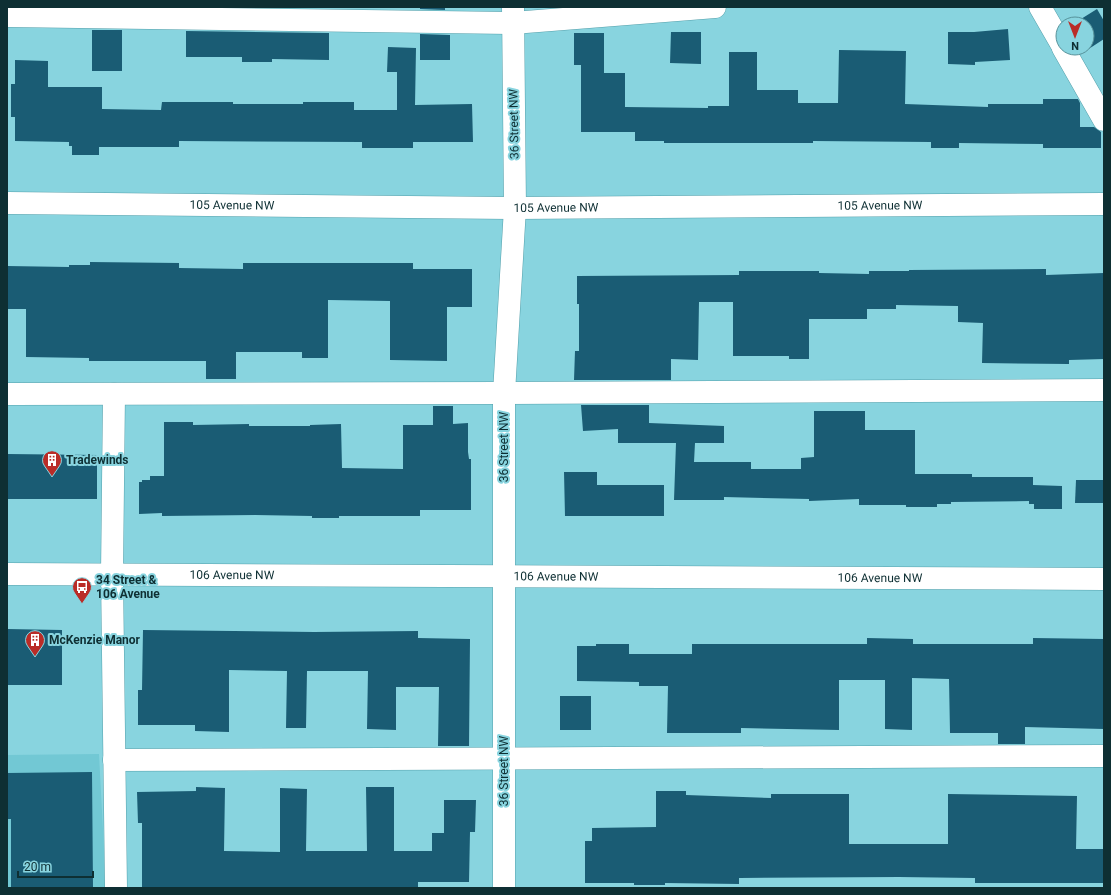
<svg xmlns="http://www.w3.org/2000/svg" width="1111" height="895" font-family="Roboto,sans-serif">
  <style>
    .built { fill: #72c8d4 }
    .building { fill: #1a5c74 }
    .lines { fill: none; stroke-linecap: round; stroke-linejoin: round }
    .minor-casing { stroke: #54a0ab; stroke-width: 23 }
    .minor { stroke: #fff; stroke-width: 22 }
    .labels { text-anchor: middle; stroke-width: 4; stroke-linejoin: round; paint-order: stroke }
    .street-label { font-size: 12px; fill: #0e2f33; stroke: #88d4df }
    .poi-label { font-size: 12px; font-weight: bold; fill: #0e2f33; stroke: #88d4df; text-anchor: start }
  </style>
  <rect width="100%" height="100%" fill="#88d4df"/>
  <polygon class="built" points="99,754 106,888 7,888 7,755"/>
  <g class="building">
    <polygon points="420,7 445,7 445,10 420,9"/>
    <polygon points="1097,9 1104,21 1104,39 1084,52 1082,48 1087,48 1087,24 1073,24"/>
    <polygon points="1008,29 1010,60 975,62 975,65 948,64 948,32 974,32"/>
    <rect x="92" y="30" width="30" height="41"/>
    <polygon points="186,31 329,33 329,60 272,59 272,62 242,62 242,57 186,57"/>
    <polygon points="671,32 701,32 701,64 670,63"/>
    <polygon points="574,33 604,33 604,73 625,73 625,107 708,108 708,106 729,106 729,52 757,52 757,90 798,90 798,103 838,103 839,50 906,51 905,104 988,107 988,104 1043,104 1043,99 1078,99 1080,103 1080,127 1094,127 1101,132 1101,148 1043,148 1043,144 959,143 959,148 931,148 931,142 813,141 813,143 664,143 664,141 635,141 635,132 581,132 581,65 574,65"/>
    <polygon points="420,34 450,35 450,60 420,60"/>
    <polygon points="388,47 416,48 415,105 472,104 473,142 413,142 413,148 362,148 362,142 179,141 179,147 99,147 99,155 72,155 72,146 69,146 69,142 15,141 15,117 11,117 11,84 15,84 15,60 48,61 48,87 102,87 102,109 161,110 162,102 233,102 233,104 303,104 303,102 354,102 354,110 397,110 397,72 387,72"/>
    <polygon points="90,262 179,263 179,268 243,269 243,263 413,263 413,269 472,269 472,307 447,307 447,361 390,360 390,301 328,300 328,358 302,358 302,352 236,352 236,379 206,379 206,361 89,361 89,358 26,357 26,309 7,309 7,266 69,267 69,265 90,265"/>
    <polygon points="1046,269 1046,275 1104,273 1104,359 1069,360 1069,364 982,363 983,323 958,322 958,306 896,305 896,309 867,309 867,319 809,319 809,359 789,359 789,356 733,356 733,302 699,302 698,360 671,359 671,380 574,380 575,351 579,351 579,304 577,304 577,276 739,275 739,271 819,271 819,273 869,274 869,271 909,271 909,270"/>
    <polygon points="581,405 649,405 649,423 724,426 724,443 695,443 694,462 751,462 751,469 801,469 801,458 814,457 814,411 865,411 865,430 915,430 915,474 972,474 972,477 1033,477 1033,485 1062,486 1062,509 1034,509 1034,504 1029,504 1029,501 951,502 951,504 937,504 937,507 906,507 906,505 859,505 859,499 809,501 809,499 724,497 724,500 674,500 676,443 618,443 618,429 583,431"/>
    <polygon points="433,406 453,406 453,424 468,423 468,452 469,459 471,459 471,510 420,510 420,516 339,516 339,518 312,518 312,516 255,515 162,516 162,513 139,514 139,482 142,482 142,480 150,480 150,476 164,476 164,422 193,422 193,425 249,424 249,426 310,426 310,425 341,424 342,468 403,469 403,425 433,425"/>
    <polygon points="7,454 97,455 97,499 7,499"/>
    <polygon points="564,472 597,472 597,485 664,485 664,516 565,516"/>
    <polygon points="1076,480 1104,480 1104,503 1075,503"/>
    <polygon points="7,629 62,630 62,685 7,685"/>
    <polygon points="143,630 314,632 418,631 418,638 470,639 469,746 438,746 439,687 396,687 396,730 367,729 368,671 307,671 306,728 286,728 287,671 229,670 229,732 195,731 195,725 138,725 138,690 142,690"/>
    <polygon points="867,638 913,639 913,644 1033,644 1033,638 1104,639 1104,729 1025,727 1025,744 998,744 998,733 950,733 949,679 912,678 912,730 885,729 885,680 839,680 839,730 741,728 741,733 667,733 668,686 639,686 639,682 577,681 577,646 596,646 596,644 629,644 629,654 692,654 692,644 867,644"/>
    <rect x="560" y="696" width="31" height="34"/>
    <polygon points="92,772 93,888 11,888 11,819 7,819 7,773"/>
    <polygon points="196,787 225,788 224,851 280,852 280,788 307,789 306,851 367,851 366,787 394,787 394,851 432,851 432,833 444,833 444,800 476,800 475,832 470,832 469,882 418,882 418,888 142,888 142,823 138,823 137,792 196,791"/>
    <polygon points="656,791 686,791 686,795 771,798 771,794 849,794 849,844 948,844 948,794 1077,796 1076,849 1104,849 1104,883 975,883 975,878 899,877 739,878 739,884 665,883 665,885 634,885 634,883 585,883 585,841 592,841 592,828 656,827"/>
  </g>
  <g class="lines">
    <g class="minor-casing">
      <g id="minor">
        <polyline points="1040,7 1063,47"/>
        <polyline points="7,16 513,23 715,7"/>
        <polyline points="1063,48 1104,120"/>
        <path id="s1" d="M7 203 515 208 1104 204"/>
        <polyline points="7,394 504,393 1104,390"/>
        <polyline points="114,394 112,575 116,888"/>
        <path id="s2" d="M7 574 1104 579"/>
        <polyline points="114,760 1104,756"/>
        <polyline points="504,888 504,393 515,208 513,7"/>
      </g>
    </g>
    <use href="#minor" class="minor"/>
  </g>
  <defs>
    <g id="building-pin" transform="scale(1)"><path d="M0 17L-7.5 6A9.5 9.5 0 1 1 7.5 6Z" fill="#ba2c27" stroke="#88d4df"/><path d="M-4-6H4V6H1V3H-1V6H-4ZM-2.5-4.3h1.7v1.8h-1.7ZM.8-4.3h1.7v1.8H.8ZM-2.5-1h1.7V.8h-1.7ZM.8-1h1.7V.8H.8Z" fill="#fff"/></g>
    <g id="bus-pin" transform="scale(1)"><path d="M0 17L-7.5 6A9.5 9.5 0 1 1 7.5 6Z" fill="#ba2c27" stroke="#88d4df"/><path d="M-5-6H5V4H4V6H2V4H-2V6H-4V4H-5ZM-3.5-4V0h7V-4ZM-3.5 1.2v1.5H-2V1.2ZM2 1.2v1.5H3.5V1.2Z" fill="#fff"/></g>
  </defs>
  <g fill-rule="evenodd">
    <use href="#building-pin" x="52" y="460"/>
    <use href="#bus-pin" x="82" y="587"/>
    <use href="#building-pin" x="35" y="640"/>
  </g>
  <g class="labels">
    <g class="street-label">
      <text transform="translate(514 124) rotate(-91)" y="4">36 Street NW</text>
      <text dy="4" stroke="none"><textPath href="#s1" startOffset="225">105 Avenue NW</textPath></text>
      <text dy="4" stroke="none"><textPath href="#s1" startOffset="873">105 Avenue NW</textPath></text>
      <text dy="4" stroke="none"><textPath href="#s1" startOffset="549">105 Avenue NW</textPath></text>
      <text transform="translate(504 447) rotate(-90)" y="4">36 Street NW</text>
      <text dy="4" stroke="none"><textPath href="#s2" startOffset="225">106 Avenue NW</textPath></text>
      <text dy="4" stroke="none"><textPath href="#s2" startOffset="549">106 Avenue NW</textPath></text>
      <text dy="4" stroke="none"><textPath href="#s2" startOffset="873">106 Avenue NW</textPath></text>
      <text transform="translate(504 771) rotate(-90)" y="4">36 Street NW</text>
    </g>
    <g class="poi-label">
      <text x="66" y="464">Tradewinds</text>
      <text x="96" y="584">34 Street &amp;<tspan x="96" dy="14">106 Avenue</tspan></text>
      <text x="49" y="644">McKenzie Manor</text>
    </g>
  </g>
  <rect width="1111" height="895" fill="none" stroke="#0e2f33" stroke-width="16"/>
  <g transform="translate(1075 36) rotate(180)"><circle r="19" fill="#88d4df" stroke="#57929a"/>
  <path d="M0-3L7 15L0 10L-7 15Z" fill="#ba2c27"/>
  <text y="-6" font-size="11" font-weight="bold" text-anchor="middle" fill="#0e2f33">N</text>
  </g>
  <path d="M18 871v6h75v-6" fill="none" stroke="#0e2f33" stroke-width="2"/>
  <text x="24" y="871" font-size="12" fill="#0e2f33" stroke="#88d4df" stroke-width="3" paint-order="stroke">20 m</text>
</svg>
